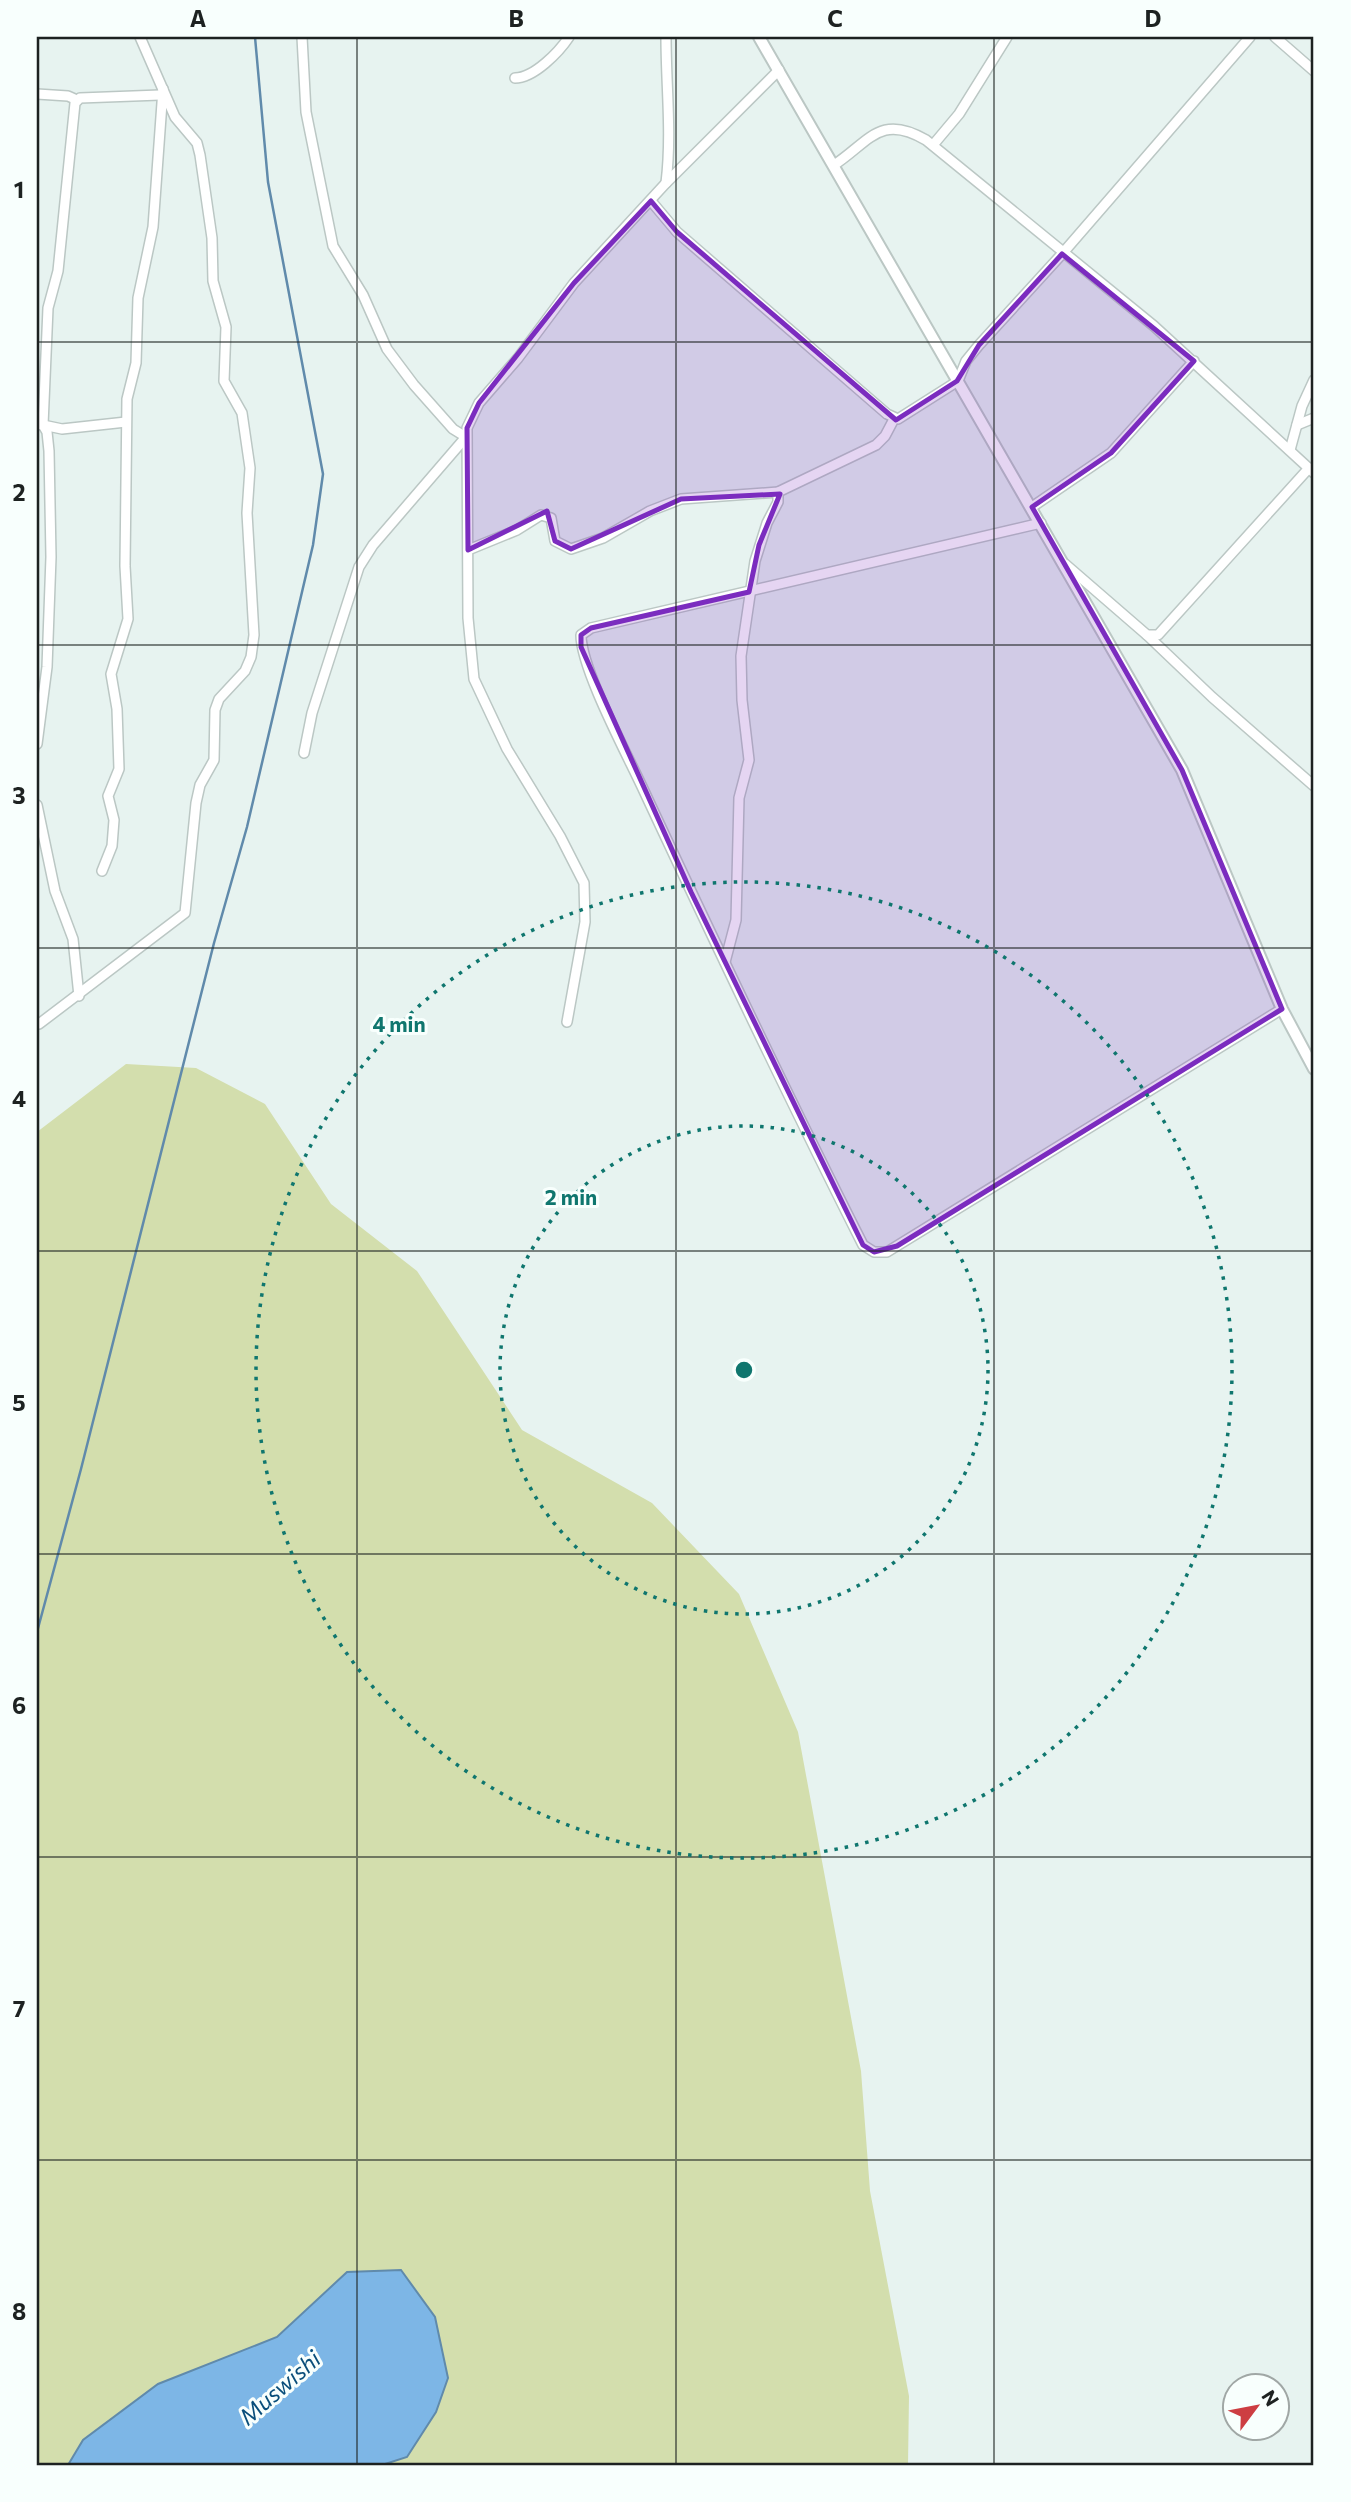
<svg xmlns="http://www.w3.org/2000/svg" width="1351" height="2502" font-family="Commissioner,sans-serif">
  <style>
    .green { fill: #d3dead }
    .water { fill: #7db6e6; stroke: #608aab; stroke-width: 2 }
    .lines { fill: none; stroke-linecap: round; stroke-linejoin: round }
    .stream { stroke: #608aab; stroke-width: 2.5 }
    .minor-casing { stroke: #bbc7c4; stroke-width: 12 }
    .tertiary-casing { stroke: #bbc7c4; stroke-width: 14 }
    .minor { stroke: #fff; stroke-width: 9 }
    .tertiary { stroke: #fff; stroke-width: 10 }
    .marked { fill: #7b2cbf; fill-opacity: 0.2; stroke: #7b2cbf; stroke-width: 5; stroke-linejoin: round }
    .grid { fill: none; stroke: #1d2221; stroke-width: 2; stroke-opacity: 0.55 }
    .ring { fill: none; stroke: #0f766e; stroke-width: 3.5; stroke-dasharray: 3.5 7 }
    .labels { text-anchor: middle; stroke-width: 6; stroke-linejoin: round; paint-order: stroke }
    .water-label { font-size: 23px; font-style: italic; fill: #094e7a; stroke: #f8fffd }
    .centre { fill: #0f766e; stroke: #f8fffd; stroke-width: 3.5 }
    .ring-label { font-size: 21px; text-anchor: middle; font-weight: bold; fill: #0f766e; stroke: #f8fffd; stroke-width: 6; stroke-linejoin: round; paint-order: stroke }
    .neatline { fill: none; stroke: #1d2221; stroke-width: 2.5 }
    .grid-label { font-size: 23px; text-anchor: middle; font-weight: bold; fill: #1d2221 }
  </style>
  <rect width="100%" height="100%" fill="#e7f3f0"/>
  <polygon class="green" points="126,1064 196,1068 265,1104 331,1204 417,1271 522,1430 652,1503 739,1594 798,1732 861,2071 870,2191 909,2396 908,2465 382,2465 407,2457 347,2272 277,2337 158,2384 83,2440 68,2465 37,2465 37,1132"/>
  <polygon class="water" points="401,2270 435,2317 448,2378 436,2412 407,2457 382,2465 68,2465 83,2440 158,2384 277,2337 347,2272"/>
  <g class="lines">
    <polyline class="stream" points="37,1632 81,1469 214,943 247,827 313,545 323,474 268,182 255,37"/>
    <g class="minor-casing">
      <g id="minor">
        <polyline points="302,37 306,112 333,246 363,295 387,349 414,385 453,429 466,437 373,545 359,567 312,713 304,753"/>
        <polyline points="1275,37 1314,71"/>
        <path d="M515 78C534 78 559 52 569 37"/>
        <polyline points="37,94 68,96 77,100"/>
        <polyline points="933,145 959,114 1007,37"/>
        <path d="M834 165C869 142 880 113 926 140L1154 326 1314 473"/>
        <path d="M666 183C672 134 666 86 666 37"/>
        <polyline points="651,201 677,232 887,414 898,419 958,381 966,361 979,345 1062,254 1250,37"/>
        <polyline points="37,424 43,425 48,308 58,271 75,103 80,98 160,95"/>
        <polyline points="43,425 62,429 126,422"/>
        <polyline points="1297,425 1314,418"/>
        <polyline points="1290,450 1302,406 1314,380"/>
        <polyline points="1032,507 1111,453 1194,361"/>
        <path d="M1041 523 591 628 581 635C581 669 628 756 644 791 715 943 787 1095 863 1245L874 1252H887L1282 1009"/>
        <polyline points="468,550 517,530 541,515 551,518 555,541 571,549 603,538 650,511 681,499 778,492 876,445 885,436 894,419"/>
        <polyline points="1065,564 1147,635 1158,635 1309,468"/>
        <polyline points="1147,635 1212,697 1314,786"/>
        <polyline points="37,744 47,667 51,557 49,451 47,432 43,425"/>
        <polyline points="37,805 55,891 73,939 79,996"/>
        <polyline points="102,871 112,846 114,820 108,796 119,769 117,709 111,674 128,619 125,566 127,399 136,363 138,298 153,227 163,89"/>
        <polyline points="725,962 736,920 739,798 749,760 742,700 741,656 755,561 767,523 778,502 778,492"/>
        <polyline points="567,1022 585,922 584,883 560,836 507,749 474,679 468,618 467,428 479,403 518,358 574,283 666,183 779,70"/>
        <polyline points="39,1024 185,913 196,803 200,785 214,760 215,710 219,699 245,671 251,657 254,635 247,513 250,468 242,413 224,381 226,327 213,281 212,238 200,155 197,143 175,117 140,37"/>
      </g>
    </g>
    <g class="tertiary-casing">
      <polyline id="tertiary" points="759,37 1182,770 1282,1009 1314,1069"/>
    </g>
    <use href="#minor" class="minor"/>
    <use href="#tertiary" class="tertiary"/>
  </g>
  <path class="marked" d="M651 201 677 232 896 420 957 381 979 345 1062 254 1194 361 1111 453 1032 507 1182 770 1282 1009 897 1246 874 1252 863 1245 691 892 581 647V635L591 628 749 592 759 545 780 494 681 499 571 549 555 541 547 511 468 550 467 428 479 403 574 283Z"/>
  <path class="grid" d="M357 37V2465M676 37V2465M994 37V2465M37 342H1314M37 645H1314M37 948H1314M37 1251H1314M37 1554H1314M37 1857H1314M37 2160H1314"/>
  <g class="ring">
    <circle cx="744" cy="1370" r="244"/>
    <circle cx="744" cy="1370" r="488"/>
  </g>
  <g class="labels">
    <g class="water-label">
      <text transform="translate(280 2388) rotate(-41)" y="8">Muswishi</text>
    </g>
  </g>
  <circle cx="744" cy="1370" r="10" class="centre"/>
  <g class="ring-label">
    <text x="399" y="1032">4 min</text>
    <text x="571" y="1205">2 min</text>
  </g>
  <rect width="1351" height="2502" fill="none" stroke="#f8fffd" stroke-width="77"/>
  <g transform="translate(1256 2407) rotate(58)"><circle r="33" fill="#f8fffd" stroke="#a0a7a5" stroke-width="2"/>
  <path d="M0-5L12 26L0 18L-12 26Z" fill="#cd3e42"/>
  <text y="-10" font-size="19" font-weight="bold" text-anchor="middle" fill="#1d2221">N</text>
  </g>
  <rect x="38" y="38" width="1274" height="2426" class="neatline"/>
  <g class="grid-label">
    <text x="198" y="27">A</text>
    <text x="516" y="27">B</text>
    <text x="835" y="27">C</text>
    <text x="1153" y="27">D</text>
    <text x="19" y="198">1</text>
    <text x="19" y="501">2</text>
    <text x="19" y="804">3</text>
    <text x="19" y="1107">4</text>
    <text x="19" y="1411">5</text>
    <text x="19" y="1714">6</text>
    <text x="19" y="2017">7</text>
    <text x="19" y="2320">8</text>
  </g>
</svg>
